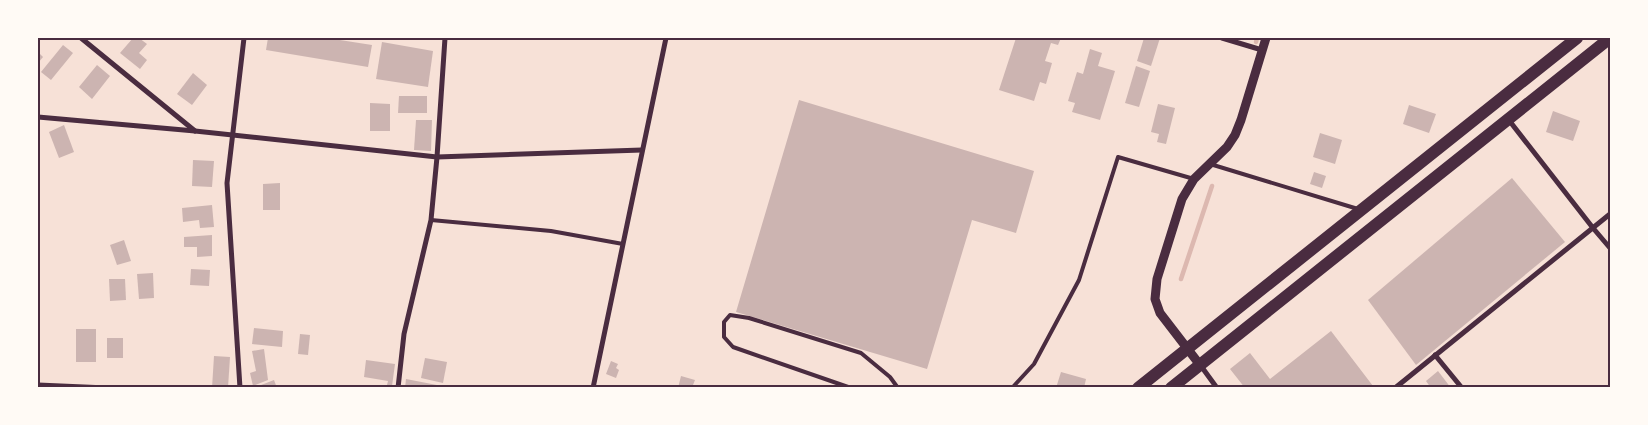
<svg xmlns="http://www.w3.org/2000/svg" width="1648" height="425" font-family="'Crimson Pro',serif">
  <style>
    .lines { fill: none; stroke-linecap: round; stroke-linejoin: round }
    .stream { stroke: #dcb8b0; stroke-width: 4.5 }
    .building { fill: #ccb4b1 }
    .service { stroke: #4a2c40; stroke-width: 4 }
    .minor { stroke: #4a2c40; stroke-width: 5 }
    .tertiary { stroke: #4a2c40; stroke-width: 9 }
    .trunk { stroke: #4a2c40; stroke-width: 12 }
    .neatline { fill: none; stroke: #4a2c40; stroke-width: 2 }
  </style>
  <rect width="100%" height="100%" fill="#f7e1d7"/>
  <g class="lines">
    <g class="stream">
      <polyline points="1256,42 1257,38"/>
      <polyline points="1181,279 1212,186"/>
    </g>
  </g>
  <g class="building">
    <polygon points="133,38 139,38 147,44 139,53 147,60 140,69 120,53"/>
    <polygon points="268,38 327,38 372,45 368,67 266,50"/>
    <polygon points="1016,38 1061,38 1058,45 1051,43 1045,61 1052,63 1046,84 1040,82 1034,101 999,90"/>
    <polygon points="1144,38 1160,38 1151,66 1137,61"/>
    <polygon points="382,42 433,51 428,87 376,79"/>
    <polygon points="63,45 73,53 51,80 41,72"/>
    <polygon points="1090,49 1102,53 1098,66 1115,71 1100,120 1072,112 1075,103 1068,101 1077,72 1083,74"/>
    <polygon points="38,52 43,57 38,63"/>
    <polygon points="97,65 110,76 92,99 79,87"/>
    <polygon points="1136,66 1150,71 1139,107 1125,103"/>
    <polygon points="193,73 207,85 192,105 177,94"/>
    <polygon points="399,96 427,96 427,113 398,113"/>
    <polygon points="799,100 1034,171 1016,233 972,220 927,369 736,312"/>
    <polygon points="370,103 390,104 390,131 370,131"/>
    <polygon points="1158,104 1175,108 1166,144 1157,142 1159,134 1151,132"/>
    <polygon points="1409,105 1436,114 1429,133 1403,124"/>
    <polygon points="1553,111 1580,121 1573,141 1546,132"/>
    <polygon points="416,120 432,120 431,151 414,150"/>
    <polygon points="64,125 74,152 59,158 49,132"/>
    <polygon points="1320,133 1342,140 1335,164 1313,157"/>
    <polygon points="193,160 214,161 212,187 192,186"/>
    <polygon points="1314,172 1326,176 1322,188 1310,184"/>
    <polygon points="1512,178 1565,242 1416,365 1368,300"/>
    <polygon points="280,183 280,210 263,210 263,184"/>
    <polygon points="212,205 214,227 200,228 199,220 183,222 182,208"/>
    <polygon points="212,235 212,256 197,257 197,247 184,247 184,237"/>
    <polygon points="124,240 131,261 117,265 110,245"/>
    <polygon points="191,269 210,270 209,286 190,285"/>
    <polygon points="153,273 154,298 139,299 137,274"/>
    <polygon points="109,279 125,279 126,300 110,301"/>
    <polygon points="254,328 283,331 282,347 252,344"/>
    <rect x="76" y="329" width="20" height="33"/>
    <polygon points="1331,331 1373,386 1372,388 1245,388 1230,369 1250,353 1270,379"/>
    <polygon points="300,334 310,335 308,355 298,354"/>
    <rect x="107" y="338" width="16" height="20"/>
    <polygon points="264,349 268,380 253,386 250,373 256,371 252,351"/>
    <polygon points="214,356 230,357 228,388 212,388"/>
    <polygon points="425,358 447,362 443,383 421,378"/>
    <polygon points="366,360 395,364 392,386 387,385 388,381 364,377"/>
    <polygon points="611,361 618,364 616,368 619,370 616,378 606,374"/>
    <polygon points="1438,371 1451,388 1431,388 1426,381"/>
    <polygon points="1061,372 1086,379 1084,388 1056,388"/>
    <polygon points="681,376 695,380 693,385 701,388 678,388"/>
    <polygon points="406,379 442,386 442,388 405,388"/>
    <polygon points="274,380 277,388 256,388 256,387"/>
  </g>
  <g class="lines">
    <g class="service">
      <polyline points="1210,164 1358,209"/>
      <polyline points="431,220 551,231 623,244"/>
      <polyline points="851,388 733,347 724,337 724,322 730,315 749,318 861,353 890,377 898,388"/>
      <polyline points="1012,388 1034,364 1079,280 1118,157 1194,179"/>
    </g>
    <g class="minor">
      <polyline points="81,38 195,131"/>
      <polyline points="1222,38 1262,50"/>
      <polyline points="38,117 195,131 437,157 642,150"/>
      <polyline points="1508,119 1593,228 1610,248"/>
      <polyline points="1435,355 1462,388"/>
      <polyline points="1201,366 1217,388"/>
      <polyline points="38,385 107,388"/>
      <polyline points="240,388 227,183 244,38"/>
      <polyline points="398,388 404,334 431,220 437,157 445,38"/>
      <polyline points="593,388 666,38"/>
      <polyline points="1395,388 1610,214"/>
    </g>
    <polyline class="tertiary" points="1200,365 1160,313 1155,299 1157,279 1182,199 1194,179 1227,147 1235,135 1241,120 1266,38"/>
    <g class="trunk">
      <polyline points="1138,388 1577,38"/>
      <polyline points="1171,388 1610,38"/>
    </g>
  </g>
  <rect width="1648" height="425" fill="none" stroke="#fffaf5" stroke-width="78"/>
  <rect x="39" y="39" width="1570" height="347" class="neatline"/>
</svg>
